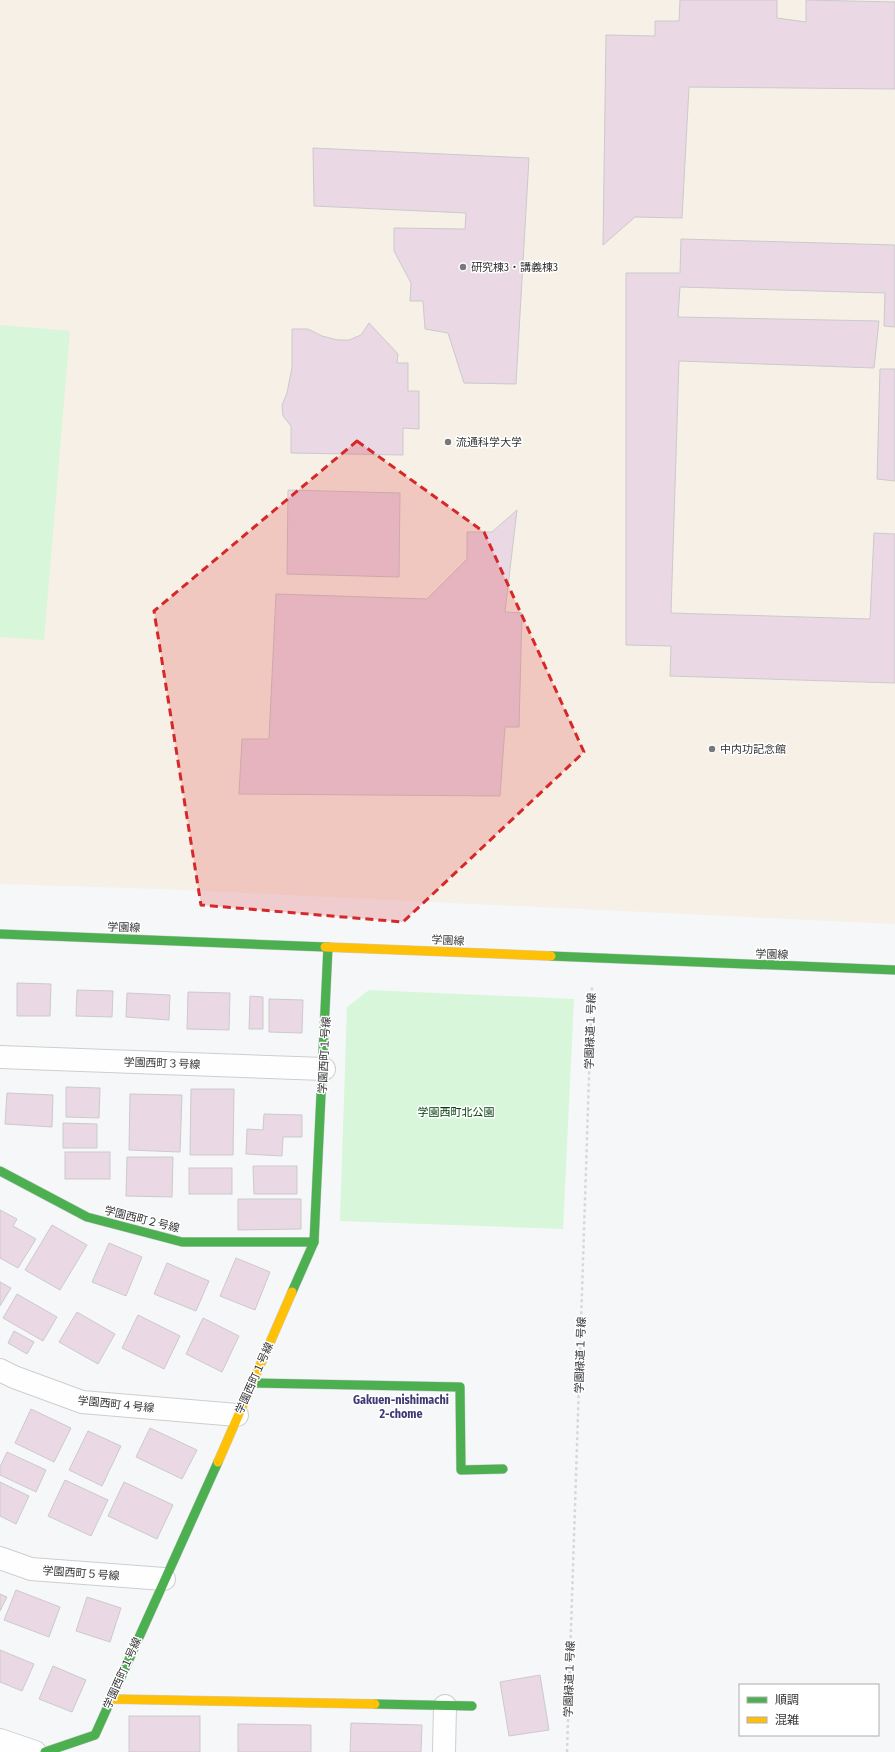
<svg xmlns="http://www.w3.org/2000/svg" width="895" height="1752" font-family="'Fira Sans Condensed','Noto Sans JP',sans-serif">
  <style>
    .education { fill: #f7f0e6 }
    .green { fill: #d8f6da }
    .building { fill: #ead8e4; stroke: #cbcacb }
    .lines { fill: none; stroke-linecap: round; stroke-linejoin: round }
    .street-casing { stroke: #cdcecf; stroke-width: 24 }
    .fast-casing { stroke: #cdcecf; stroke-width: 10 }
    .slow-casing { stroke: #cdcecf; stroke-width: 10 }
    .path { stroke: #d7d8d8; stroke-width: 2.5; stroke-dasharray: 3 3; stroke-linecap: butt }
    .street { stroke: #fefefe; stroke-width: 22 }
    .fast { stroke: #4caf50; stroke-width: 9 }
    .slow { stroke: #ffc107; stroke-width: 9 }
    .marked { fill: #d62828; fill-opacity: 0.2; stroke: #d62828; stroke-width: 3; stroke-dasharray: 8 5; stroke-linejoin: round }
    .poi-dot { fill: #79797b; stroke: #fff; stroke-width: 1.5 }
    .labels { text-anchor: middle; stroke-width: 3; stroke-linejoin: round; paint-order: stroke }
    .poi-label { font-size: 11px; fill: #353537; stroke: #fff; text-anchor: start }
    .street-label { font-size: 11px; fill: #353537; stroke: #fff }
    .park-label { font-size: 11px; fill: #07400f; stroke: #fff }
    .neighbourhood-label { font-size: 12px; font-weight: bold; fill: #3d3975; stroke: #fff }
  </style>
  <rect width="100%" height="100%" fill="#f6f7f9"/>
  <polygon class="education" points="0,0 895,0 895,924 161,889 0,884"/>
  <g class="green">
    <polygon points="0,325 70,331 44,640 0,637"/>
    <polygon points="369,990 574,999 563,1229 340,1221 347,1007"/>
  </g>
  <g class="building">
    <polygon points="680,0 777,0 777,18 806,22 806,0 895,2 895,89 689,87 682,218 635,217 603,245 606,35 655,36 655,21 679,21"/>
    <polygon points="313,148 529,158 516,384 464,383 448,333 425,329 423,301 410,301 411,283 394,251 394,228 465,229 466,213 314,206"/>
    <polygon points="681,239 895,245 895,327 884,326 885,293 680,287 678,317 879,321 874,368 679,361 671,613 870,619 874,533 895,534 895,683 670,676 671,646 626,645 626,273 680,273"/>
    <polygon points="369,323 398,354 397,363 408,363 408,391 419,391 419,429 403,428 403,455 291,453 291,426 283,416 282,405 287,393 292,368 292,329 308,329 322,336 338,340 349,340 361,335"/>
    <polygon points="880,369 895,369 895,481 877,479"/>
    <polygon points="288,490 400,493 399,577 287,574"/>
    <polygon points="517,510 505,612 522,613 519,727 505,727 500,796 239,794 242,739 269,739 276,594 427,599 467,559 467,532 492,532"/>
    <polygon points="17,983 51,984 50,1016 17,1016"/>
    <polygon points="77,990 113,991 112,1017 76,1016"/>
    <polygon points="188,992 230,993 229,1030 187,1029"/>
    <polygon points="127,993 170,995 169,1020 126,1017"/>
    <polygon points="250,996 263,997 263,1029 249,1029"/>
    <polygon points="269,999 303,1000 302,1033 269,1032"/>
    <polygon points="66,1087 100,1088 99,1118 66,1117"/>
    <polygon points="191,1089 234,1089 233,1155 190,1155"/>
    <polygon points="7,1093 53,1095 52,1127 5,1124"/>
    <polygon points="130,1094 182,1095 180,1152 129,1150"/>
    <polygon points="264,1114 302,1115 302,1137 283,1137 282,1156 246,1154 247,1129 263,1130"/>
    <polygon points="63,1123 97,1124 97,1148 63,1148"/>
    <rect x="65" y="1152" width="45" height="27"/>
    <polygon points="127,1157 173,1157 172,1197 126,1196"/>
    <polygon points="253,1166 297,1166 297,1194 254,1194"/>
    <rect x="189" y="1168" width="43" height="26"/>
    <polygon points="238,1199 301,1199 301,1229 238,1230"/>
    <polygon points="0,1210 17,1219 13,1226 36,1239 18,1268 0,1258"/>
    <polygon points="52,1225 87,1245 60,1290 25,1270"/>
    <polygon points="109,1243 142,1257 126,1296 92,1282"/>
    <polygon points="236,1258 270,1272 255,1310 220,1296"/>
    <polygon points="167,1263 209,1281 196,1311 154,1294"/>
    <polygon points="0,1282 11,1288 0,1306"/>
    <polygon points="17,1294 57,1317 43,1341 3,1318"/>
    <polygon points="77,1312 115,1334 98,1364 59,1342"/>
    <polygon points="138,1315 180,1336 164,1369 122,1348"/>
    <polygon points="203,1318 239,1336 222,1372 186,1354"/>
    <polygon points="14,1331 34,1342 27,1354 8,1343"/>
    <polygon points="31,1409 71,1428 54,1462 15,1443"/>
    <polygon points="150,1428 197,1450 182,1479 136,1457"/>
    <polygon points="88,1431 121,1446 102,1486 69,1470"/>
    <polygon points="7,1452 46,1470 36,1492 0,1475 0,1467"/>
    <polygon points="65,1480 108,1500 91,1536 48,1516"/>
    <polygon points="0,1482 29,1496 16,1524 0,1516"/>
    <polygon points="124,1482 173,1505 157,1539 108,1516"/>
    <polygon points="16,1590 60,1607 49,1637 4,1620"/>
    <polygon points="0,1594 7,1597 0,1611"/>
    <polygon points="87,1597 121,1608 110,1642 76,1631"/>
    <polygon points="0,1650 34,1664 22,1691 0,1682"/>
    <polygon points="53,1666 86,1680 72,1712 39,1699"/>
    <polygon points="540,1675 549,1730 509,1736 500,1682"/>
    <rect x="129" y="1716" width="71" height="36"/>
    <polygon points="351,1723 422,1725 421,1752 350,1752"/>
    <polygon points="238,1724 311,1725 311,1752 238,1752"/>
  </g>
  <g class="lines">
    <g class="street-casing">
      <g id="street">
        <polyline points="0,1057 324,1069"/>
        <polyline points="0,1370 14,1377 82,1402 237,1415"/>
        <polyline points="0,1558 31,1569 164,1579"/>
        <polyline points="0,1740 35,1752"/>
        <polyline points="444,1752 445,1706"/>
      </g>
    </g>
    <g class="fast-casing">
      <g id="fast">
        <polyline points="0,934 325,947"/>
        <polyline points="551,956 895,970"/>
        <polyline points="0,1171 87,1217 182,1242 314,1242"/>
        <polyline points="292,1292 314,1242 328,947"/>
        <polyline points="253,1383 460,1387 461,1470 503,1469"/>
        <polyline points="375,1704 472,1706"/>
        <polyline points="45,1752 95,1735 218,1462"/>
      </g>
    </g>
    <g class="slow-casing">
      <g id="slow">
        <polyline points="325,947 551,956"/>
        <polyline points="218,1462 292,1292"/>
        <polyline points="110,1699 375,1704"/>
      </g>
    </g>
    <polyline class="path" points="567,1752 592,985"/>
    <use href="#street" class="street"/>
    <use href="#fast" class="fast"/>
    <use href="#slow" class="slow"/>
  </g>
  <path class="marked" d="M357 441 484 532 584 752 403 922 201 905 154 611Z"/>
  <g class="poi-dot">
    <circle cx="463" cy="267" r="4"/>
    <circle cx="448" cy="442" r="4"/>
    <circle cx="712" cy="749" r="4"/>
  </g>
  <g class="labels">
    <g class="poi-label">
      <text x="471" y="271">研究棟3・講義棟3</text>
      <text x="456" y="446">流通科学大学</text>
      <text x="720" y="753">中内功記念館</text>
    </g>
    <g class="street-label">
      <text transform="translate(124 927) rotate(2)" y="4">学園線</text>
      <text transform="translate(448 940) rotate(3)" y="4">学園線</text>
      <text transform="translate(772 954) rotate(2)" y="4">学園線</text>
      <text transform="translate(590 1031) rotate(-88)" y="4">学園緑道１号線</text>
      <text transform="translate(324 1055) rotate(-87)" y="4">学園西町１号線</text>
      <text transform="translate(162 1063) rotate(2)" y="4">学園西町３号線</text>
      <text transform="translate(142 1219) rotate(14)" y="4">学園西町２号線</text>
      <text transform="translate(580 1355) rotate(-88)" y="4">学園緑道１号線</text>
      <text transform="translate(254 1378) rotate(-66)" y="4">学園西町１号線</text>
      <text transform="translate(116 1404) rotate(6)" y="4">学園西町４号線</text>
      <text transform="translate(81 1573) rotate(4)" y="4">学園西町５号線</text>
      <text transform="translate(122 1673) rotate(-66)" y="4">学園西町１号線</text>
      <text transform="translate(569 1679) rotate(-88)" y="4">学園緑道１号線</text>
    </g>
    <g class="park-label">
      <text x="456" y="1116">学園西町北公園</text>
    </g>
    <g class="neighbourhood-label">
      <text x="401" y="1404">Gakuen-nishimachi<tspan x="401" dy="14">2-chome</tspan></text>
    </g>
  </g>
  <rect x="739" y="1684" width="140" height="52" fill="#ffffff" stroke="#aeaeaf"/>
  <rect x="747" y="1697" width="20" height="6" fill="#4caf50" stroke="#aeaeaf"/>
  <text x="775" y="1704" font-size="12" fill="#353537">順調</text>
  <rect x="747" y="1717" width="20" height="6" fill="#ffc107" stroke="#aeaeaf"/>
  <text x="775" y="1724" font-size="12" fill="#353537">混雑</text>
</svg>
